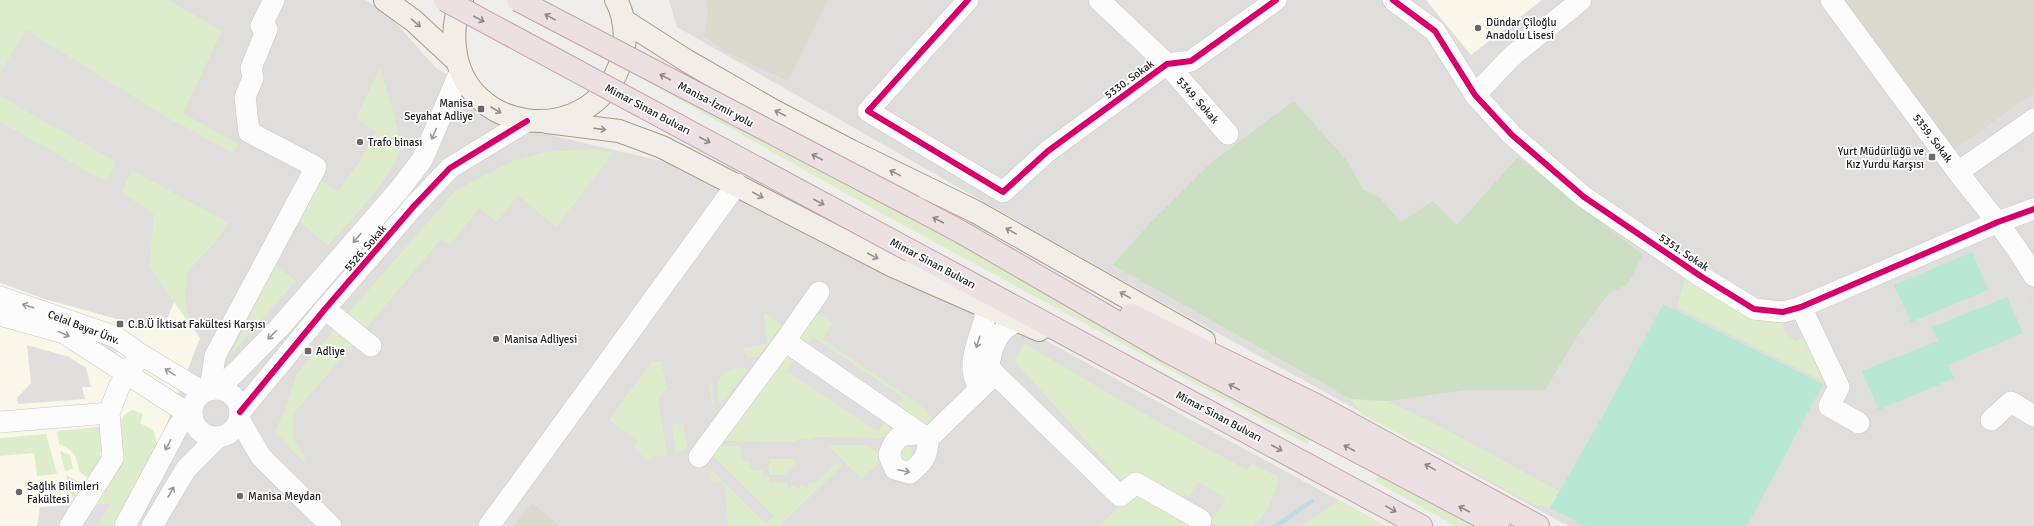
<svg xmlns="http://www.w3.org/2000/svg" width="2034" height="526" font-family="Signika,sans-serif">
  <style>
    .residential { fill: #dfdedc }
    .education { fill: #f8f7e8 }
    .construction { fill: #d9d9cd }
    .grass { fill: #ddeccb }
    .forest { fill: #cbdec1 }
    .pitch { fill: #b7e6d2 }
    .parking { fill: #e0dfde }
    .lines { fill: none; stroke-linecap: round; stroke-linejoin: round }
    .stream { stroke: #bfdbe3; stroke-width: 4.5 }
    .minor-casing { stroke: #c9c8c7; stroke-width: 22 }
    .major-casing { stroke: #a79c86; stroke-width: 24 }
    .highway-casing { stroke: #c5a2ac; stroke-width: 24 }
    .minor { stroke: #fdfcfc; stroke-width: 21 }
    .major { stroke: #f3ede7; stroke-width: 22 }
    .highway { stroke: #ece0e2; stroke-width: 22 }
    .highway-bridge-casing { stroke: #c5a2ac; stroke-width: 24; stroke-linecap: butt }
    .highway-bridge { stroke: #ece0e2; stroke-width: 22 }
    .cycleway-casing { stroke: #fff; stroke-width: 8 }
    .cycleway { stroke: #d6006c; stroke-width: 6 }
    .oneway { stroke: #918a8c }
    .oneway2 { stroke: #95928e }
    .oneway3 { stroke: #9a9a9a }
    .poi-dot { fill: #6a6968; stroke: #fff; stroke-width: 1.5 }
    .labels { text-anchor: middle; stroke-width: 3.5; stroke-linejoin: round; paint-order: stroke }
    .poi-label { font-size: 11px; fill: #222; stroke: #fff; text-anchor: start }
    .street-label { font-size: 11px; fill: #222; stroke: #fff }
  </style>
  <rect width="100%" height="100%" fill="#f0eeeb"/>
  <g class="residential">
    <polygon points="0,0 364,0 385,11 436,68 550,135 756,183 1386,526 0,526"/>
    <polygon points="669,0 2034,0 2034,526 1568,526 1107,272 677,27"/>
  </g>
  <g class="education">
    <polygon points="1426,0 1542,0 1471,55"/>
    <polygon points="0,122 149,267 200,338 153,459 114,526 0,526"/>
  </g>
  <g class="construction">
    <polygon points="706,0 828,0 788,81 726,52 704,36 708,12"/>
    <polygon points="1843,0 2034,0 2034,93 1952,151"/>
    <polygon points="532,503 560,526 514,526"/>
  </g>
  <g class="grass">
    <polygon points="0,0 168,0 222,31 183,113 238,144 234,153 174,122 26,30 0,74"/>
    <path d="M380 68C385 86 401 131 400 148 397 173 346 225 328 246L299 221 320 180 338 191 359 162 376 132 356 118Z"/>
    <polygon points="664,82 1312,437 1307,444 890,218 660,89"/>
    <polygon points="0,96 117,162 106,182 0,122"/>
    <polygon points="593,149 614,153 556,227 518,195 497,222 479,208 450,245 441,239 364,331 345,317 456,190 515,160 546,152"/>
    <polygon points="132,170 229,223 212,246 188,271 185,295 190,324 149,267 154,215 121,192"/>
    <polygon points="276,265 296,281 229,357"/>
    <polygon points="1686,276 1779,317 1786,334 1796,341 1811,334 1827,366 1825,382 1677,307"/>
    <polygon points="816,312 833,323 823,339 923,407 936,424 932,429 897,405 903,397 813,338 808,344 799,336"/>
    <polygon points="766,313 782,325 758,357 749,358 744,353 744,348 767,344 764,316"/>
    <polygon points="79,329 120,350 114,354"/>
    <polygon points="335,329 355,343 293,414 293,437 305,457 304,462 275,432 289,399 296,375"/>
    <path d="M1024 343C1097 387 1171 430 1247 470L1252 464 1279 477C1275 493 1267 516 1252 526H1217L1211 523 1226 498 1198 482 1189 496 1185 493 1183 498 1140 473 1135 472 1121 479 1118 477 1015 361Z"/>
    <polygon points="787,357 794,361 787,371 878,431 885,423 896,432 880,438 818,437 812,440 797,439 794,442 719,441 783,358"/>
    <path d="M661 361 667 389 661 395 658 403 668 456H654L651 461C642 459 639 454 634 447L637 441 609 420 651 362Z"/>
    <path d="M738 368H749L720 405 719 404C717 383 715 373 738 368Z"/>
    <polygon points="709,384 712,385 715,412 714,413"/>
    <polygon points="1351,399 1387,401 1428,420 1559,491 1550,508 1532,504 1424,444 1414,442 1361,414"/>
    <path d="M133 410 143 414 140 423 153 430 158 446 153 459 113 526H98L111 503 98 504C103 493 110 481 113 469 117 450 111 417 133 410Z"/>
    <polygon points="683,423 687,449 676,454 672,424"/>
    <path d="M106 426 109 446 100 453 103 464 97 475 86 477 79 471C77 456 74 450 59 444L57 431Z"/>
    <polygon points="46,434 57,474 37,476 34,453 0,456 0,438"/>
    <polygon points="905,444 911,449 912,455 909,460 903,461 895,452"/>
    <polygon points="828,445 869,445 884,459 861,479"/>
    <polygon points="714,446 741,446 741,461 749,461 750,470 762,470 763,477 769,476 769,483 787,482 788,489 793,485 798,489 802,485 806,488 811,482 814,484 821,477 822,477 835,464 843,464 780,526 728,526 724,482 711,483 710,468 766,524 774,516 709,452"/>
    <polygon points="60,451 70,455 73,469 65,471"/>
    <polygon points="769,459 795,459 795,464 784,475 769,475"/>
    <polygon points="66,475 79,482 83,498 73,500"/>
    <polygon points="1379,475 1476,526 1455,526 1375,481"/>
    <polygon points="1135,494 1192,526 1099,526 1120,505"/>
    <polygon points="1339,501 1385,526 1301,526"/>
  </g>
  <polygon class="forest" points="1294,101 1401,222 1433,201 1457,225 1518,157 1643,255 1627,285 1609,293 1581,330 1545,390 1467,390 1387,401 1351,399 1113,265 1150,223 1213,161"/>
  <g class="pitch">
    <polygon points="1972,252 1988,290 1911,322 1894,285"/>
    <polygon points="2007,297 2023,333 1948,365 1954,378 1879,410 1862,371 1938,341 1932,327"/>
    <polygon points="1663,304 1823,384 1747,526 1585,526 1550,508 1610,403"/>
  </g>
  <g class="parking">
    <polygon points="26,30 174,122 143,176 131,170 121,192 154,215 149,267 174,302 167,319 158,314 153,324 148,323 139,330 120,320 45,299 0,283 0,122 106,182 117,162 0,96 0,74"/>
    <polygon points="1453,82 1496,144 1405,209 1364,190 1349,165"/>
    <polygon points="179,123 292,190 262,240 146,177"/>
    <polygon points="614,153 638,159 754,211 511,526 471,526 499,485 507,475 509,476 539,437 529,428 628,297 591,266 596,258 561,222"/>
    <polygon points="841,265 885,287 883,292 891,297 933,314 965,336 923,407 823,339 833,323 816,312"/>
    <polygon points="1876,276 1883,293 1822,321 1814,304"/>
    <polygon points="2024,289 2034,310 2034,324 2022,329 2008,297"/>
    <polygon points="813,337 903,397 878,431 787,371"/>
    <polygon points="27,345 69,357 86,368 91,387 82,387 85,399 18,404 17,398 31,383"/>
    <polygon points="602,415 637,441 634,447 645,459 651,461 654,456 663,457 676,454 691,448 706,461 710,468 712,483 724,482 728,526 569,526 539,501"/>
    <polygon points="1078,472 1085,473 1099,486 1091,495 1100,504 1107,496 1120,505 1099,526 1024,526"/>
    <polygon points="111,503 98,526 37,526 40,507"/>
  </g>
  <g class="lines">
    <polyline class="stream" points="1276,526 1312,501"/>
    <g class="minor-casing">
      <g id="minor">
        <polyline points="968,0 868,111 1003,192 1048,151 1167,64 1191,61 1276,0"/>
        <polyline points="1099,0 1167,64 1228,134"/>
        <polyline points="1393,0 1435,31 1475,95 1512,135 1584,197 1702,277 1754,309 1783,312 1801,307 1998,222 2034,209"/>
        <path d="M1831 0C1873 57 1915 114 1957 171 1984 206 2012 238 2034 276"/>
        <polyline points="1475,95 1511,57 1581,0"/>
        <polyline points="1958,172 2034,119"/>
        <polyline points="0,297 116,337 140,354 203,392"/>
        <polyline points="1801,307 1839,387 1829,406 1859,423"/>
        <polyline points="325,309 371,346"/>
        <polyline points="0,315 64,333 192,416"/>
        <polyline points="785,341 819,292"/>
        <path d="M995 374 989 367C991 346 998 329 1018 321"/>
        <path d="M980 388C964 367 979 341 985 318V312L981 304"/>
        <polyline points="217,389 235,373 279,328 399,190 422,160 460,72"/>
        <circle cx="216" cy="413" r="24"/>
        <polyline points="210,390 215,356 316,167 249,132 245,97 253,78 251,68 267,29 261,26 274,0"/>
        <polyline points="240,412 325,309 414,206 450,168 527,121"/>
        <polyline points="239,419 261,457 331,526"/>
        <polyline points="1991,420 2011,402 2034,416"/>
        <polyline points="0,422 109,413"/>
        <path d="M919 434C900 434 895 436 889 455L895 469 910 473C923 462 928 457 928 439"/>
        <polyline points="699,457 785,341 928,439 995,374 1120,496 1136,483 1201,520"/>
        <polyline points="70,526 113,458 109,413 119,387 136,361"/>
        <polyline points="125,526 179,425 192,416"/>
        <polyline points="152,526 186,469 218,437"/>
        <polyline points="489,526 737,184"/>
      </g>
    </g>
    <g class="major-casing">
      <g id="major">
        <polyline points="385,0 414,21 457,61"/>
        <path d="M462 0C455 15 453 30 455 47 463 134 587 149 619 67 627 47 627 20 616 0"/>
        <polyline points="623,20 687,61 774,111 851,151 976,212 1204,341"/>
        <polyline points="547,122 619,131 662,147 893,266 1039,330"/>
      </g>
    </g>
    <g class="highway-casing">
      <g id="highway">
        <polyline points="914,207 961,232 1167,351 1499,526"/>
        <polyline points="911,251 1421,526"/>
        <polyline points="1131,315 1316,405 1538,526"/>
      </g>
    </g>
    <use href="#minor" class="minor"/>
    <use href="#major" class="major"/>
    <use href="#highway" class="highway"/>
    <g class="highway-bridge-casing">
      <g id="highway-bridge">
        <polyline points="445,0 911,251"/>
        <polyline points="518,0 914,207"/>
      </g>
    </g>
    <use href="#highway-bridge" class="highway-bridge"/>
    <g class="cycleway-casing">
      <g id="cycleway">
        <polyline points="968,0 868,111 1003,192 1048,151 1167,64 1191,61 1276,0"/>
        <polyline points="1393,0 1435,31 1475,95 1512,135 1584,197 1702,277 1754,309 1783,312 1801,307 1998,222 2034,209"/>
        <polyline points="240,412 325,309 414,206 450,168 527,121"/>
      </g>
    </g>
    <use href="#cycleway" class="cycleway"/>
  </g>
  <defs><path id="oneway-shaft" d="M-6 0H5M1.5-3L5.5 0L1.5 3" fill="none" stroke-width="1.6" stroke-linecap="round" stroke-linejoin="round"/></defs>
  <g class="oneway">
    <use href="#oneway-shaft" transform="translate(550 17) rotate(-151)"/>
    <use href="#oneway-shaft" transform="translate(479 19) rotate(28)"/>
    <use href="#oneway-shaft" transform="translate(665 77) rotate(-152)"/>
    <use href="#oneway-shaft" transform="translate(705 140) rotate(28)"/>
    <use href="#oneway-shaft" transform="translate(817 157) rotate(-152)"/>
    <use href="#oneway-shaft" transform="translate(819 202) rotate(28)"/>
    <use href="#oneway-shaft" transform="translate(938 220) rotate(-152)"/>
    <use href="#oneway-shaft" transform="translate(1234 387) rotate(-152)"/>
    <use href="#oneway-shaft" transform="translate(1277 448) rotate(28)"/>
    <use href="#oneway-shaft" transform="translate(1349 448) rotate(-152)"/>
    <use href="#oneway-shaft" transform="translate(1430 467) rotate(-151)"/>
    <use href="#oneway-shaft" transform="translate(1391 509) rotate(29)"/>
    <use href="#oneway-shaft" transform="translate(1464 509) rotate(-153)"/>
  </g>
  <g class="oneway2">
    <use href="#oneway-shaft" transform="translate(416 23) rotate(40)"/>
    <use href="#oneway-shaft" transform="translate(496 110) rotate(30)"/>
    <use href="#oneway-shaft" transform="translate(780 113) rotate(-152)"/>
    <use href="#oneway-shaft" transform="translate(600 129) rotate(7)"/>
    <use href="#oneway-shaft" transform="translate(895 173) rotate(-154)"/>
    <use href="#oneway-shaft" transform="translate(758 195) rotate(28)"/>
    <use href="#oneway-shaft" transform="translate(1011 231) rotate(-151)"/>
    <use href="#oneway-shaft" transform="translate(873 256) rotate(28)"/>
    <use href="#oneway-shaft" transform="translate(1125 295) rotate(-150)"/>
  </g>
  <g class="oneway3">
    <use href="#oneway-shaft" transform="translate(434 134) rotate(114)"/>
    <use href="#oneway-shaft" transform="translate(357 238) rotate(131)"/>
    <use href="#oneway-shaft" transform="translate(28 306) rotate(-162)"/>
    <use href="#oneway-shaft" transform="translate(64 334) rotate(24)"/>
    <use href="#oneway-shaft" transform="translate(272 335) rotate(134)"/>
    <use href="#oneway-shaft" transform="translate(978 342) rotate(108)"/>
    <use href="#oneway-shaft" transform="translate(170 372) rotate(-149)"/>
    <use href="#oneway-shaft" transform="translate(168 445) rotate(118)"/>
    <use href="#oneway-shaft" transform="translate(904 471) rotate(12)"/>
    <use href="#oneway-shaft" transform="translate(171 492) rotate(-60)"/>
  </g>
  <g class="poi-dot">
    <circle cx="1478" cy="28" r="4"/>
    <rect x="477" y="105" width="8" height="8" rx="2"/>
    <circle cx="360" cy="142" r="4"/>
    <rect x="1928" y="153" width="8" height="8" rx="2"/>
    <rect x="116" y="320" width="8" height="8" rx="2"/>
    <circle cx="496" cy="339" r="4"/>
    <rect x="304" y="347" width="8" height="8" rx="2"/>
    <circle cx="19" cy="492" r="4"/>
    <circle cx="240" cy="496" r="4"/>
  </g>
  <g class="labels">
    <g class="poi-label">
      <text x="1486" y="26">Dündar Çiloğlu<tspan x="1486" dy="13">Anadolu Lisesi</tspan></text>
      <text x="473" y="107" text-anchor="end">Manisa<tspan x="473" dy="13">Seyahat Adliye</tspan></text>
      <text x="368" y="146">Trafo binası</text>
      <text x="1924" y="155" text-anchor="end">Yurt Müdürlüğü ve<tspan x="1924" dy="13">Kız Yurdu Karşısı</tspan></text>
      <text x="128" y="328">C.B.Ü İktisat Fakültesi Karşısı</text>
      <text x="504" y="343">Manisa Adliyesi</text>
      <text x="316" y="355">Adliye</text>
      <text x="27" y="490">Sağlık Bilimleri<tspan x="27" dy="13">Fakültesi</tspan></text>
      <text x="248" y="500">Manisa Meydan</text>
    </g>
    <g class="street-label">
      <text transform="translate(1129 79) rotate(-36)" y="4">5330. Sokak</text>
      <text transform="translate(1198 100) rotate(49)" y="4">5349. Sokak</text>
      <text transform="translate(716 104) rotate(28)" y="4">Manisa-İzmir yolu</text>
      <text transform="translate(648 109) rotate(28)" y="4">Mimar Sinan Bulvarı</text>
      <text transform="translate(1933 138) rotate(53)" y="4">5359. Sokak</text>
      <text transform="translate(365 248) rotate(-49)" y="4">5526. Sokak</text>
      <text transform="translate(1684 252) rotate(34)" y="4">5351. Sokak</text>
      <text transform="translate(933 263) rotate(28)" y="4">Mimar Sinan Bulvarı</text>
      <text transform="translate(84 327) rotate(21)" y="4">Celal Bayar Ünv.</text>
      <text transform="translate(1219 416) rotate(28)" y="4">Mimar Sinan Bulvarı</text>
    </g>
  </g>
</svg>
